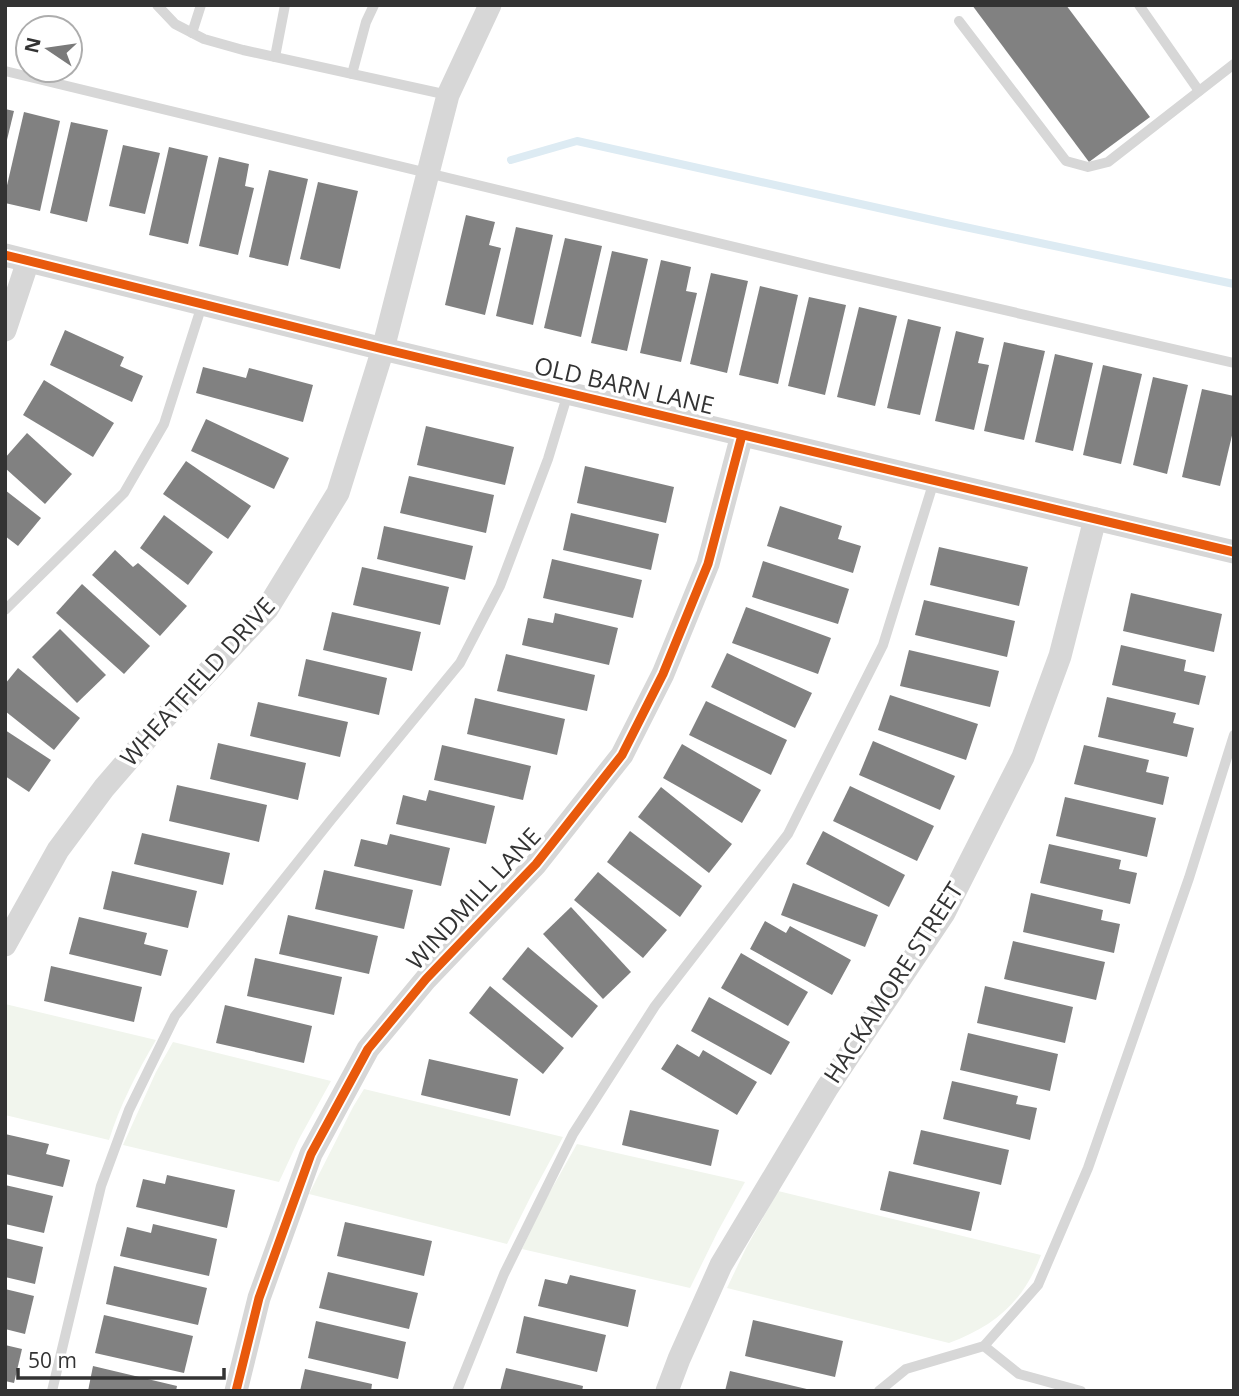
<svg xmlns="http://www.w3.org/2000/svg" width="1239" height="1396" font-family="'Open Sans',sans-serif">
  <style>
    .green { fill: #f1f5ed }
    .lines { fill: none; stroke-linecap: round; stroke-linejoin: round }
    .stream { stroke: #ddebf3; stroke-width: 8 }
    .building { fill: #818181 }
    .service { stroke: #d7d7d7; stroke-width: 10 }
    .minor { stroke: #d7d7d7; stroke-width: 23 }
    .cycleway-casing { stroke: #fff; stroke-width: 13 }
    .cycleway { stroke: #e8590c; stroke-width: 9 }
    .labels { text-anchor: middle; stroke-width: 7; stroke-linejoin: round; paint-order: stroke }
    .street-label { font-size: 24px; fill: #333; stroke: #fff }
  </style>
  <rect width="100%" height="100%" fill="#fff"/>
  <g class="green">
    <path d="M5 1004 156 1040C137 1072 120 1105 109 1140L5 1115Z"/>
    <polygon points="173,1042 331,1081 299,1139 279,1182 123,1145 156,1072"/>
    <polygon points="364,1089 563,1137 531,1196 507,1244 309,1194 353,1107"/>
    <polygon points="577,1144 745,1182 718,1231 690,1288 522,1249 542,1206"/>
    <path d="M778 1191 1041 1255C1024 1301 995 1326 949 1343L727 1288 746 1248Z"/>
  </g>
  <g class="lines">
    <polyline class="stream" points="511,160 577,141 946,223 1234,284"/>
  </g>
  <g class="building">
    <polygon points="972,5 1066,5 1150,117 1089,162"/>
    <polygon points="5,109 14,111 6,144 5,144"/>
    <polygon points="24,112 60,121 40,211 5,203 5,194"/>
    <polygon points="71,122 108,130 87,222 50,213"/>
    <polygon points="123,145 160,153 145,214 109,206"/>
    <polygon points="169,147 208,156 188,244 149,235"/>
    <polygon points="219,157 249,164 245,186 254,188 238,255 199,246"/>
    <polygon points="269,170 308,179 288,266 249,257"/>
    <polygon points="318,182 358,191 340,269 300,259"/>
    <polygon points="466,215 495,222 489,245 501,248 485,315 445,305"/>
    <polygon points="516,227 553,235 533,325 496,316"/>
    <polygon points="565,238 602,246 581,337 544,328"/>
    <polygon points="612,251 648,259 627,351 591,343"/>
    <polygon points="661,260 691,267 686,291 697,293 681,362 640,353"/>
    <polygon points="711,273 748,281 727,373 690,364"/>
    <polygon points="760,286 798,295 778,384 739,375"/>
    <polygon points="809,297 846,305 825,395 788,386"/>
    <polygon points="859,307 897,316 875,406 837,397"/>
    <polygon points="908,319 941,327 920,415 887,408"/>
    <polygon points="65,330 124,357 120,366 143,376 132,402 50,365"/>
    <polygon points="956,331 984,338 978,363 989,365 974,430 935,421"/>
    <polygon points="1004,342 1045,351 1024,440 984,431"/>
    <polygon points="1055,354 1093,363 1073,451 1035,442"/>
    <polygon points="1103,365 1142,374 1121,464 1083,455"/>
    <polygon points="203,367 246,378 249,368 313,385 303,422 196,393"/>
    <polygon points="1153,377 1188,385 1167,474 1133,465"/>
    <polygon points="44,380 114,423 93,457 23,415"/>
    <polygon points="1202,389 1234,396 1234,427 1220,486 1182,477"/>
    <polygon points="206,419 289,458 274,489 191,451"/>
    <polygon points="426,426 514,447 505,485 417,465"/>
    <polygon points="27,433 72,474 45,504 5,468 5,458"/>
    <polygon points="186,461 251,506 228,539 163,494"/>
    <polygon points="585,466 674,487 666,523 577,503"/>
    <polygon points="409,476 494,495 486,533 400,513"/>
    <polygon points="5,490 41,518 18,546 5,536"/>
    <polygon points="780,506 842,526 838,539 861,546 853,573 767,546"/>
    <polygon points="571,513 659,534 651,570 563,550"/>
    <polygon points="164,515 213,552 188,585 140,548"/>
    <polygon points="384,526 473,546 465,580 377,559"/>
    <polygon points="939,547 1028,567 1019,606 930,585"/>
    <polygon points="115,550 133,567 138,563 187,606 160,636 92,575"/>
    <polygon points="552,559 642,580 633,618 543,598"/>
    <polygon points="763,561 849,589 838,624 752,597"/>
    <polygon points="362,567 449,587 440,625 353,605"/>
    <polygon points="82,584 150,646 124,674 56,613"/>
    <polygon points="1131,593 1222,614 1214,652 1123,631"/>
    <polygon points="924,600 1015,621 1007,657 915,635"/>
    <polygon points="746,607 831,638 818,674 732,643"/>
    <polygon points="332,612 421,632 412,671 323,650"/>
    <polygon points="555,613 618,628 609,665 522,645 528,618 553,623"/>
    <polygon points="60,629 106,675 77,703 32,657"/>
    <polygon points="1121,645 1186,660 1184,671 1206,676 1199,705 1112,685"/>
    <polygon points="909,650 999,671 990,707 900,686"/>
    <polygon points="727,653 812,693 795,728 711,687"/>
    <polygon points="506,654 595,675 587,711 497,691"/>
    <polygon points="306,659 387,678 379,715 298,696"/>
    <polygon points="18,668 80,718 54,750 5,711 5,684"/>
    <polygon points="890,695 978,724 966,760 878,730"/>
    <polygon points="1107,697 1176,713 1173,723 1194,728 1187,757 1098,737"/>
    <polygon points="475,698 565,719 557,755 467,734"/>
    <polygon points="706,701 787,740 771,775 689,735"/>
    <polygon points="258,702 348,722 340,757 250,736"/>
    <polygon points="5,730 51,760 29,792 5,776"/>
    <polygon points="873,741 955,776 940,810 859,775"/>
    <polygon points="218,743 306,763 298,800 210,779"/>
    <polygon points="682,744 761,790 742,823 663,778"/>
    <polygon points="442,745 531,766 523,800 434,780"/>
    <polygon points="1084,745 1149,760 1146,772 1169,777 1163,805 1074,784"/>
    <polygon points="177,785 267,805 259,842 169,821"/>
    <polygon points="850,786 934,826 917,861 833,821"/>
    <polygon points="661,787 732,844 709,873 638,817"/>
    <polygon points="429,790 495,806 486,844 396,824 403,795 426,801"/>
    <polygon points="1065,797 1156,818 1147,857 1056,836"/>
    <polygon points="630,831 702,886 680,917 607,862"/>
    <polygon points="823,831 905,875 889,907 806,864"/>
    <polygon points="142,833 230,853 223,885 134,864"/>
    <polygon points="390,834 450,848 441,886 354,866 361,839 387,845"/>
    <polygon points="1049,844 1121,860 1119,869 1137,873 1130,904 1040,883"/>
    <polygon points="324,870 413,890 404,929 315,909"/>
    <polygon points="112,871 197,891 188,928 103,909"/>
    <polygon points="598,872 667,930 643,958 574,900"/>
    <polygon points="793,883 878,915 865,947 781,915"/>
    <polygon points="1031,893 1103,910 1101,920 1120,924 1114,953 1023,932"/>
    <polygon points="571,907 631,972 603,999 543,934"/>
    <polygon points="288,915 378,936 369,974 279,954"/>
    <polygon points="79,917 147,933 144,944 168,950 161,976 69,954"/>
    <polygon points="765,921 786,933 790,926 851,960 832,995 750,949"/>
    <polygon points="1013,941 1105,962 1096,1000 1004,979"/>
    <polygon points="528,947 598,1006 572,1038 502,979"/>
    <polygon points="741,953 808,992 788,1026 721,988"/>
    <polygon points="255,958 342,977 334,1015 247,996"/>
    <polygon points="51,966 142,987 134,1022 44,1001"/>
    <polygon points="490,986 564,1048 543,1074 469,1013"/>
    <polygon points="985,986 1073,1007 1065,1043 977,1023"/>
    <polygon points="709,997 790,1042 771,1075 691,1031"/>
    <polygon points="225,1005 312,1026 304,1063 216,1043"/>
    <polygon points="968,1033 1058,1054 1050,1091 960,1070"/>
    <polygon points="677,1044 699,1057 703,1050 757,1082 737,1115 661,1069"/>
    <polygon points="429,1059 518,1079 510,1116 421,1095"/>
    <polygon points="952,1081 1018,1096 1016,1104 1037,1108 1030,1140 943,1119"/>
    <polygon points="630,1110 719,1130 711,1166 622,1145"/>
    <polygon points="921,1130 1009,1150 1001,1185 913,1164"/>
    <polygon points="5,1134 49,1144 46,1154 70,1160 63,1187 5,1174"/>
    <polygon points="889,1171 980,1192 971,1231 880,1210"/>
    <polygon points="167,1175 235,1190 227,1228 136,1207 143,1179 165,1184"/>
    <polygon points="5,1185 53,1196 44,1233 5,1224"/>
    <polygon points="345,1222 432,1241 424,1276 337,1256"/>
    <polygon points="153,1224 217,1239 209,1276 120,1256 127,1227 151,1233"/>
    <polygon points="5,1238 43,1247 35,1284 5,1277"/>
    <polygon points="114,1266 207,1288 198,1325 106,1304"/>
    <polygon points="328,1272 418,1293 409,1329 319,1308"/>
    <polygon points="570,1275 636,1290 628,1327 538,1306 545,1279 567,1284"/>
    <polygon points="5,1289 34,1296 25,1334 5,1329"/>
    <polygon points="104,1315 193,1336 184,1373 95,1353"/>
    <polygon points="524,1316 606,1335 597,1372 516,1353"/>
    <polygon points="753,1320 843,1341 835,1377 745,1356"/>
    <polygon points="316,1321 406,1342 398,1379 308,1358"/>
    <polygon points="5,1345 22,1349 14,1383 5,1381"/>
    <polygon points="93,1366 177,1386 176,1391 88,1391"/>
    <polygon points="506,1368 583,1386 582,1391 500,1391"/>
    <polygon points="305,1369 372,1384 371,1391 300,1391"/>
    <polygon points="730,1371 811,1390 811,1391 725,1391"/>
  </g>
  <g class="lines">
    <g class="service">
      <polyline points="157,5 175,24 204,39 243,50 448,95"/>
      <polyline points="1139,5 1199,91"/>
      <polyline points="959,21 1066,161 1088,167 1108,162 1234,64"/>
      <polyline points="192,33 201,5"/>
      <polyline points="275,57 285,5"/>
      <polyline points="5,71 826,269 1234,363"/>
      <polyline points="352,74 366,22 374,5"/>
      <polyline points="5,610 124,493 164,424 202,305"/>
      <polyline points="984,1346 1019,1374 1081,1391"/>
      <polyline points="52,1391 101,1186 129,1110 175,1016 331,820 460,663 500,586 548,459 568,393"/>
      <polyline points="457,1391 504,1274 573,1134 655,1006 788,834 883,645 934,481"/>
      <polyline points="879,1391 906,1369 984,1346 1038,1285 1088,1168 1189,878 1234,735"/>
    </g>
    <g class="minor">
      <polyline points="5,255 383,349 1234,552"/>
      <polyline points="5,330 28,261"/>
      <polyline points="5,945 58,850 104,788 161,722 267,609 338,493 383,349 448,95 490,5"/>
      <polyline points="236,1391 259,1298 311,1154 368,1049 426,979 536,864 622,755 663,674 708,564 742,435"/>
      <polyline points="667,1391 679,1359 721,1265 827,1088 944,913 1023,757 1060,656 1095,519"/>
    </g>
    <g class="cycleway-casing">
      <g id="cycleway">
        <polyline points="5,255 383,349 1234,552"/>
        <polyline points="236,1391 259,1298 311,1154 368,1049 426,979 536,864 622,755 663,674 708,564 742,435"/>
      </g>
    </g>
    <use href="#cycleway" class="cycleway"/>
  </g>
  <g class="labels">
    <g class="street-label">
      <text transform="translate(624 386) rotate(13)" y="8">OLD BARN LANE</text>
      <text transform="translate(198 682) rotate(-48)" y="8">WHEATFIELD DRIVE</text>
      <text transform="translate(474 899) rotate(-47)" y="8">WINDMILL LANE</text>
      <text transform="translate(894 983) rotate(-57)" y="8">HACKAMORE STREET</text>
    </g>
  </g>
  <rect width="1239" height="1396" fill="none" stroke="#333333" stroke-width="14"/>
  <g transform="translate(49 49) rotate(283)"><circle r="33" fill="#ffffff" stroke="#adadad" stroke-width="2"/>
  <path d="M0-5L12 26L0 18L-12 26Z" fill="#7a7a7a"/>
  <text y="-10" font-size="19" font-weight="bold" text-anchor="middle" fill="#333333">N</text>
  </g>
  <path d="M18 1368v10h206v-10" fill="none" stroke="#333333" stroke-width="3.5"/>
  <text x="28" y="1368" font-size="21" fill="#333333" stroke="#ffffff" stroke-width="5" paint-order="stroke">50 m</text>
</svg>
